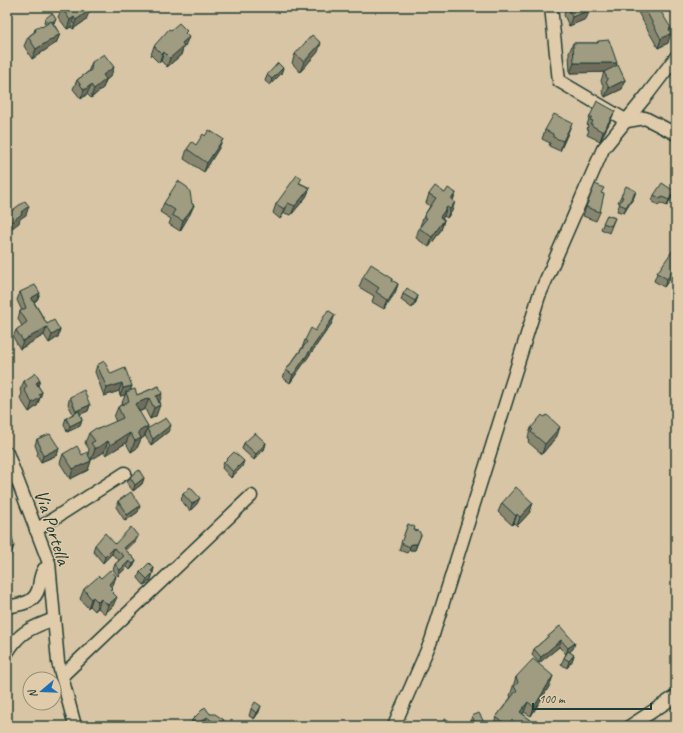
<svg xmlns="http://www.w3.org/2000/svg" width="683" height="733" font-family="Caveat,sans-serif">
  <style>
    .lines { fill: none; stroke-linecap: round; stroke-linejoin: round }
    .minor-casing { stroke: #1f3d34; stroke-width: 15 }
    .minor { stroke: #e0cbaa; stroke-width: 12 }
    .wall { fill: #898670; stroke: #1f3d34 }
    .shaded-wall { fill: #6f6d5b; stroke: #1f3d34 }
    .building { fill: #9f9c82; stroke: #1f3d34 }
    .labels { text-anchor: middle; stroke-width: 3; stroke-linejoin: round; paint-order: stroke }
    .street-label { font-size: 20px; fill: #1f3d34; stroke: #e0cbaa }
  </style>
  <rect width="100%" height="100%" fill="#d8c5a5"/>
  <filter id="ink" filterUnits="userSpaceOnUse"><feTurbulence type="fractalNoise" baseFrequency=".025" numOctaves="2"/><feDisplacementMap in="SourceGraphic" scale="8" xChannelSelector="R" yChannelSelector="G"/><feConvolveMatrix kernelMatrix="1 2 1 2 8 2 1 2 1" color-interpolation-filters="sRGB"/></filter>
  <g filter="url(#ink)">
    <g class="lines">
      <g class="minor-casing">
        <g id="minor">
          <polyline points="551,7 559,81 627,121 645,118 676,134"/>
          <polyline points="7,453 49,563 58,662 75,726"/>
          <polyline points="36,530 125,473"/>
          <path d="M7 607C21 604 35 604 39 587 40 580 40 575 44 569L49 568"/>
          <path d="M7 653C20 631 31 628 54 619"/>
          <polyline points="62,676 251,496"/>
          <polyline points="394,726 431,641 539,296 603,149 647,95 676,57"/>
          <polyline points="630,726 676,696"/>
        </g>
      </g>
      <use href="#minor" class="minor"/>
    </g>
    <g class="wall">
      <polygon points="566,7 588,7 586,19 569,26 564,15"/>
      <polygon points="635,7 658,7 670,31 668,43 658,48"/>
      <polygon points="62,8 86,20 73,29 71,27 67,29 58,17"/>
      <polygon points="45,19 55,22 53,23 60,34 56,43 32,59 24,46 28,37 34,32 35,29 42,27 46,25 44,22"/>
      <polygon points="171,30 186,34 185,46 183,48 181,55 167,67 161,61 159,63 151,55 154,46"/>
      <polygon points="598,41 625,80 622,89 605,97 602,91 604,87 601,81 604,72 570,73 569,53 573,43 597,43"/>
      <polygon points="318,52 300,72 292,63 295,54"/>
      <polygon points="92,62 111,76 106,80 103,88 91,98 87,94 81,99 73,89 77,80 88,72"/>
      <polygon points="281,74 270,85 265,81 267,75"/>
      <polygon points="590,116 611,120 600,141 587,135 589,130 587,129 588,126 587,125"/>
      <polygon points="545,130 568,133 560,151 549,146 550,143 542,139"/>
      <polygon points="196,145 219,148 204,172 184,159 187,149"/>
      <polygon points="300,183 310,188 306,197 291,215 284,213 280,219 273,213 276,204"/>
      <polygon points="636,191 634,197 624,213 617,211 620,203 618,202 621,196"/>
      <polygon points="456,193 453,200 452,211 447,218 444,216 442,219 444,220 441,230 429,247 416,238 419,228 421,226 420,226 424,216 430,206 426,203 429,194"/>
      <polygon points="601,193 600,212 596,221 583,216 586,207"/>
      <polygon points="654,195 672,197 667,206 660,203 658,205 652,201"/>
      <polygon points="164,203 192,204 194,205 190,214 180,231 169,224 171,219 160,212"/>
      <polygon points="607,215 615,218 609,233 601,229"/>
      <polygon points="676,249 676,270 664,287 654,281 657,273"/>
      <polygon points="363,277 393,278 393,281 398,284 395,293 384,309 372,302 374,296 359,287"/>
      <polygon points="20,292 40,293 37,300 34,302 47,324 60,330 58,337 49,343 44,335 20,349 13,337 16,330 22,326 18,319 20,311 22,311 17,300"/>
      <polygon points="403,294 418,296 416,302 412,308 401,300"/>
      <polygon points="332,323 290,383 283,378 286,370 302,348 305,340 315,331"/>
      <polygon points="97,365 111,374 132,386 130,391 137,395 159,386 159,403 156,416 150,419 145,409 139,412 148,426 144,437 141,439 137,448 131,452 126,443 106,455 104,452 91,460 88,470 70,479 60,463 63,454 82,455 88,454 89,449 85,443 89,433 116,422 114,417 118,407 123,404 122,403 125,395 120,396 119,391 104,396 95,372"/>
      <polygon points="40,380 38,386 42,392 37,406 29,412 20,398 22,394 20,390 24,381"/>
      <polygon points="70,397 90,405 88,411 80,414 82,420 80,426 67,432 64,424 66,418 73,414 68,404"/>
      <polygon points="531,428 557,436 542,454 528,442 529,439 528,437"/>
      <polygon points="147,429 169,431 151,445 145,436"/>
      <polygon points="37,439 59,448 57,455 41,462 37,455 38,453 35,445"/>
      <polygon points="244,443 266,443 264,450 254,460 242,449"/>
      <polygon points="224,462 242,467 231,478 222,468"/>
      <polygon points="130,477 144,478 142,484 133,491 127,483"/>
      <polygon points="183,494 197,504 190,511 181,500"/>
      <polygon points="118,501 138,512 125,521 116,507"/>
      <polygon points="502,503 530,512 517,526 514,523 512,525 498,512"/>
      <polygon points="408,524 421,535 415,550 409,550 407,553 399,550"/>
      <polygon points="138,536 135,542 126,550 136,561 133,567 130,570 127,567 118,576 113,570 115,564 119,560 112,554 103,563 93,551 95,545 115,544"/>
      <polygon points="154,568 151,580 144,585 138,578 140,572"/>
      <polygon points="116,576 113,585 111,587 113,606 105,614 98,608 95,611 90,606 88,608 80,599 84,589 101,578"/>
      <polygon points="560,626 573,649 569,652 574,655 572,661 567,668 561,664 566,654 559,647 539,663 532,655 534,649"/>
      <polygon points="516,677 550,685 531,716 524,712 523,714 532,721 531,724 533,726 493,726 496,717 511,697 510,696"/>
      <polygon points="251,709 259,712 254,719 249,716"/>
      <polygon points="210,714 224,720 223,722 225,723 224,726 190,726 192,720"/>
      <polygon points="472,716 486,726 470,726 469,725"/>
    </g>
    <g class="shaded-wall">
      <polygon points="90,10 86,20 73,29 76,20"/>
      <polygon points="590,10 586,19 569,26 572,17"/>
      <polygon points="74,17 71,27 67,29 70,20"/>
      <polygon points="56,19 55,22 47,27 49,24"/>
      <polygon points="671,28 668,35 671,33 668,43 658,48 661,39 669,29"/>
      <polygon points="60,34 56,43 32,59 36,49"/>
      <polygon points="189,37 185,46 183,48 181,55 167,67 170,58 182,43"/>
      <polygon points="321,43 318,52 300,72 304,62"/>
      <polygon points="164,52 161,61 159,63 162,54"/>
      <polygon points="574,63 617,63 614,72 570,73"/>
      <polygon points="114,67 111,76 106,80 103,88 91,98 94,89 103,75"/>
      <polygon points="283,68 281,74 270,85 272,79"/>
      <polygon points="625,80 622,89 605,97 609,88"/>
      <polygon points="91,85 87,94 81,99 84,90"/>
      <polygon points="615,111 611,120 600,141 603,132"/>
      <polygon points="572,123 568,133 560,151 563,141"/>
      <polygon points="223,139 219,148 204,172 207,163"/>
      <polygon points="310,188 306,197 291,215 295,206"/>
      <polygon points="636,191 634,197 624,213 626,207"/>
      <polygon points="674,191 672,197 667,206 669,200"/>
      <polygon points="456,193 452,202 448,208 451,199"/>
      <polygon points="455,202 452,211 447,218 450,209"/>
      <polygon points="288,203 284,213 280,219 284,209"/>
      <polygon points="194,205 190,214 180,231 183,221"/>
      <polygon points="29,206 26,215 20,219 19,223 7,232 7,225 21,212"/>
      <polygon points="447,207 444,216 436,227 440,217"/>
      <polygon points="444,220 441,230 429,247 432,237"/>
      <polygon points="676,266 676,270 664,287 667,279"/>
      <polygon points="398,284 395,293 384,309 388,300"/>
      <polygon points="40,293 37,300 28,306 31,298"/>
      <polygon points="418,296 416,302 412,308 415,301"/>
      <polygon points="11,309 9,316 7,317 7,312"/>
      <polygon points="335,315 332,323 290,383 293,375"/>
      <polygon points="47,327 44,335 20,349 23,341"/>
      <polygon points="60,330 58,337 49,343 52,335"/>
      <polygon points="40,380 37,389 36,383"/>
      <polygon points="122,383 119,391 104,396 107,388"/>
      <polygon points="132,386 129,394 126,392 125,395 120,396 123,388"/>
      <polygon points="42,392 37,406 29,412 32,403 39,394"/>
      <polygon points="162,394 159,404 156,396"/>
      <polygon points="149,398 145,409 131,415 135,404"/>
      <polygon points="90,405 88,411 74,417 76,411"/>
      <polygon points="160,405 156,416 150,419 154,408"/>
      <polygon points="82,420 80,426 67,432 70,426"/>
      <polygon points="171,425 169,431 151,445 153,439"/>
      <polygon points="148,426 144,437 141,439 137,448 131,452 138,432"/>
      <polygon points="560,427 557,436 542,454 545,444"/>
      <polygon points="130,433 126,443 106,455 110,445"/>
      <polygon points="108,441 104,452 91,460 95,449"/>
      <polygon points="266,443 264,450 254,460 256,454"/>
      <polygon points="59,448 57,455 41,462 43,456"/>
      <polygon points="91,461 88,470 70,479 73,469"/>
      <polygon points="244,461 242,467 231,478 233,472"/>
      <polygon points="144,478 142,484 133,491 135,485"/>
      <polygon points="200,498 197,504 190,511 192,504"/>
      <polygon points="533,503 530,512 517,526 520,517"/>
      <polygon points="140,506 138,512 125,521 127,515"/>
      <polygon points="517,514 514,523 512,525 516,516"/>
      <polygon points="138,536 135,542 122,555 124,548"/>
      <polygon points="411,544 417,544 415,550 409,550"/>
      <polygon points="14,546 10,557 7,561 7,553"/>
      <polygon points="114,548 112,554 103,563 105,557"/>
      <polygon points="129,561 127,567 118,576 120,570"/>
      <polygon points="136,561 133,567 130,570 133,564"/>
      <polygon points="154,568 151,580 144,585 151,571"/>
      <polygon points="116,576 113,585 106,593 109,584"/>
      <polygon points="93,597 90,606 88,608 91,599"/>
      <polygon points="117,597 113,606 105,614 108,605"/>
      <polygon points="101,599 98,608 95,611 98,602"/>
      <polygon points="561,640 559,647 539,663 541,657"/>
      <polygon points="575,643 573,649 566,655 568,648"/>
      <polygon points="574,655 572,661 567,668 569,661"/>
      <polygon points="553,676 550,685 531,716 534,707"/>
      <polygon points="528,702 524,712 517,721 520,712"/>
      <polygon points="261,706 259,712 254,719 257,713"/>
      <polygon points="207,717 204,726 195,726 196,723"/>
    </g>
    <g class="building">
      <polygon points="63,7 87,7 90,10 76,20 74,17 70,20 62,8"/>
      <polygon points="568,7 588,7 590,10 572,17"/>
      <polygon points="644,7 658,7 671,28 669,29 671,33 661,39"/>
      <polygon points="52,13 56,19 52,22 51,21 48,23 45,19"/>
      <polygon points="51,21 60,34 36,49 28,37 36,31 35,29 41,26 42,27"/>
      <polygon points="179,23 187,31 185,33 189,37 182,43 184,46 170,58 164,52 162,54 154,46 169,29 171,30"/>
      <polygon points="312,35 321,43 304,62 295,54"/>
      <polygon points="609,40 617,63 574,63 573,43 598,43 598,41"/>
      <polygon points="104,54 114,67 103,75 106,79 94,89 91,85 84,90 77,80 91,70 92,62"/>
      <polygon points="278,63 283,68 272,79 267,75"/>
      <polygon points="618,65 625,80 609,88 606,82 608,80 604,72"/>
      <polygon points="597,101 615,111 603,132 591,125 593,121 590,120 592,117 590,116"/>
      <polygon points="554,114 572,123 563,141 553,137 553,134 545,130"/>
      <polygon points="209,130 223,139 207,163 187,149 192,142 196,145 203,134 205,136"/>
      <polygon points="297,175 302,178 299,183 310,188 295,206 288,203 284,209 276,204"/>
      <polygon points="178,181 187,187 190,192 192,204 194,205 183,221 172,215 175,210 164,203"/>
      <polygon points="662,183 674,191 669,200 662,197 661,199 654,195"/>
      <polygon points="595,184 604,188 601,193 604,194 600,212 586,207"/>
      <polygon points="435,186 445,193 448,188 456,193 451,199 455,202 450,209 447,207 440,217 444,220 432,237 419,228 427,218 424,216 436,198 429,194"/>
      <polygon points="626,186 636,191 626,207 619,204 623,197 621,196"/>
      <polygon points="25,201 29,206 21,212 22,214 7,225 7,214"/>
      <polygon points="607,215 615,218 611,226 603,223"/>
      <polygon points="676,249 676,266 667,279 657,273 673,250 675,251"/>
      <polygon points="371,264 393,278 392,280 398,284 388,300 376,292 379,288 363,277"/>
      <polygon points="35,285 40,293 31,298 47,324 54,320 60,330 52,335 47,327 23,341 16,330 27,322 20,311 26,308 20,292"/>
      <polygon points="407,288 418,296 415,301 403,294"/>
      <polygon points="7,304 11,309 7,312"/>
      <polygon points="328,310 335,315 293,375 286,370 307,342 305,340 311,328 315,331"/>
      <polygon points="104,361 111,374 125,368 132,386 123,388 122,383 107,388 97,365"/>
      <polygon points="36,373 40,380 36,383 42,392 39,394 41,397 32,403 24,389 27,387 24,381"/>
      <polygon points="159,386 162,394 156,396 160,405 154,408 149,398 135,404 148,426 138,432 141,438 135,441 130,433 110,445 108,441 95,449 91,443 95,441 89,433 96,428 98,429 123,418 118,407 129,401 126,392 135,389 137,395"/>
      <polygon points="84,390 90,405 76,411 70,397"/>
      <polygon points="79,411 82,420 70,426 66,418"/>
      <polygon points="542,415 544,417 547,415 560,427 545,444 531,432 533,430 531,428"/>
      <polygon points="166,418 171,425 153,439 147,429"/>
      <polygon points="255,433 266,443 256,454 244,443"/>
      <polygon points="50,434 59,448 43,456 40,448 41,448 37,439"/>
      <polygon points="77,446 82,455 87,452 91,461 73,469 63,454"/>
      <polygon points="234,452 244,461 233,472 224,462"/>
      <polygon points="139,470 144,478 135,485 130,477"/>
      <polygon points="190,487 200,498 192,504 183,494"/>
      <polygon points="516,487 533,503 520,517 517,514 516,516 502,503"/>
      <polygon points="131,492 140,506 127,515 118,501"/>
      <polygon points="408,524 415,527 414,530 419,531 421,535 417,544 411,544 410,547 401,543"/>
      <polygon points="7,527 10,528 14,546 9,553 7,553"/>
      <polygon points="131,527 138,536 124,548 136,561 133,564 129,561 120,570 115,564 124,556 114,548 105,557 95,545 105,533 115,544"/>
      <polygon points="149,563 154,568 151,571 153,573 147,579 140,572"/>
      <polygon points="110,570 116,576 109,584 112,588 110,590 117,597 108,605 101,599 98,602 93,597 91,599 84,589 99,576 101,578"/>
      <polygon points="560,626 575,643 568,648 561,640 541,657 534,649"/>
      <polygon points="568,651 574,655 569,661 564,658"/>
      <polygon points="533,659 553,676 534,707 528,702 520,712 532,721 530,723 533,725 532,726 508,726 496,717 517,690 514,687 518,682 516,677"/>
      <polygon points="255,702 261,706 257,713 251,709"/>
      <polygon points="205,707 210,714 215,714 224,720 223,722 225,723 223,726 214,726 216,724 207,717 201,722 196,723 192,720"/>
      <polygon points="479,713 486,726 473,726 476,725 472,716"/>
      <polygon points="445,718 457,726 441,726"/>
    </g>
  </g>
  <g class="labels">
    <g class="street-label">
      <text transform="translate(53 527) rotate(72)" y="7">Via Portella</text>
    </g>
  </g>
  <rect width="683" height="733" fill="none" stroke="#e0cbaa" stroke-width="24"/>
  <rect x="12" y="12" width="659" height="709" fill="none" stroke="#1f3d34" stroke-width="1.5" filter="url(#ink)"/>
  <g transform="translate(42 691) rotate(251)"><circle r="19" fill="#e0cbaa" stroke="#93927b"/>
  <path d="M0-3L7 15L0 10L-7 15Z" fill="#1f6fb2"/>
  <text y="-6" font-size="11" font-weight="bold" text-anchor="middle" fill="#1f3d34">N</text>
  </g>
  <path d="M533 703v6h118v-6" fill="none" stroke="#1f3d34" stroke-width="2"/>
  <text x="539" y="703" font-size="12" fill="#1f3d34" stroke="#e0cbaa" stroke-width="3" paint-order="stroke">100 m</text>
</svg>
